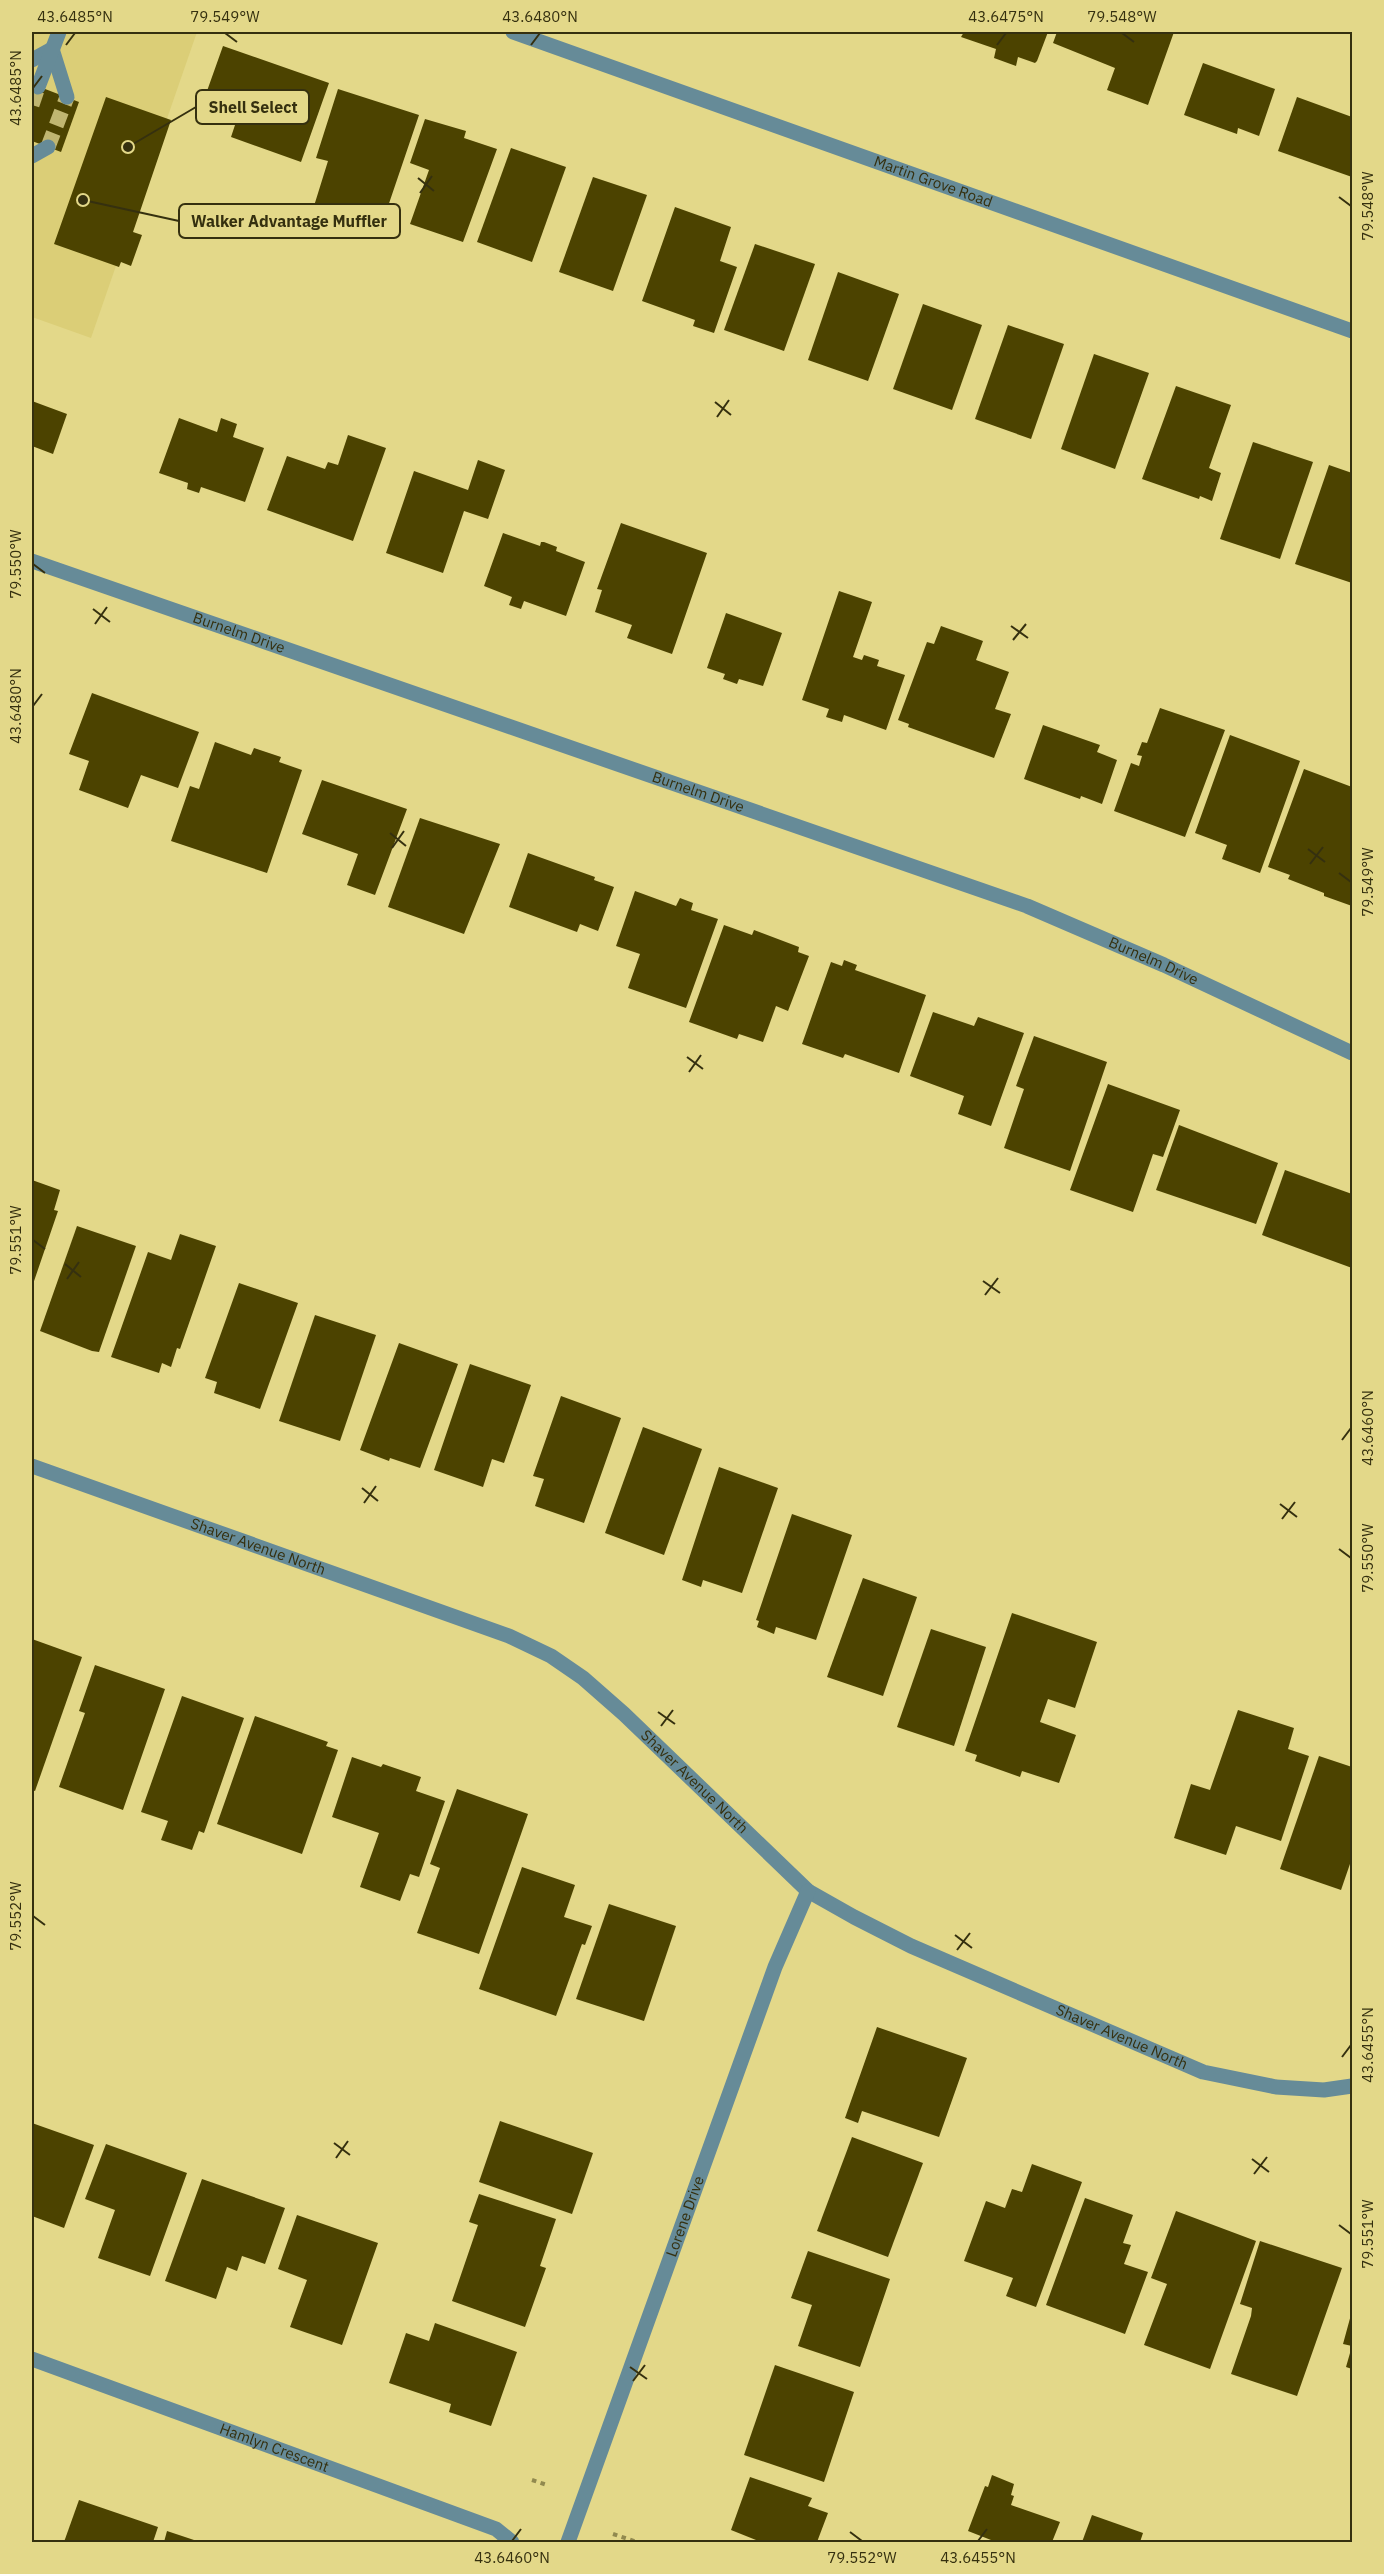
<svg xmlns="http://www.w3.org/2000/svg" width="1384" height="2574" font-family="'IBM Plex Sans',sans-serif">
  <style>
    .built { fill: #dbce77 }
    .building { fill: #4c4300 }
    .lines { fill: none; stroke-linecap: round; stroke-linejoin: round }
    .minor-tunnel { stroke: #c0b671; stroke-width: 15; stroke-dasharray: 15 8; stroke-linecap: butt }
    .path { stroke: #91894f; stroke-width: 4; stroke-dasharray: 4.5 4.5; stroke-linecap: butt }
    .minor { stroke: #668b98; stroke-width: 15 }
    .ticks { fill: none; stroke: #35300f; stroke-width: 2 }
    .labels { text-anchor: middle; stroke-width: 6; stroke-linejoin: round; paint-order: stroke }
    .street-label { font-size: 15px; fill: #35300f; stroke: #e3d889 }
    .leader { fill: none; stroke: #35300f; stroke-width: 2 }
    .callout-dot { fill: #35300f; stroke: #e3d889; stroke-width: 2 }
    .callout { fill: #e3d889; stroke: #35300f; stroke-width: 2 }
    .callout-label { font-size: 16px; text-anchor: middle; font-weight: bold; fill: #35300f }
    .neatline { fill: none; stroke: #35300f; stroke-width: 2 }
    .ticks-label { font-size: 15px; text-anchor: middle; fill: #35300f }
  </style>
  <rect width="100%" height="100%" fill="#e3d889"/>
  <polygon class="built" points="32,32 197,32 91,338 32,317"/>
  <g class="building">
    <polygon points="964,32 1048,32 1037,61 1035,63 1018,57 1016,66 994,58 996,49 961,37"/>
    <polygon points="1057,32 1174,32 1148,105 1107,90 1115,68 1053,43"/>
    <polygon points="223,46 329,83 301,162 231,137 242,104 207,91"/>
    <polygon points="1203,63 1275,89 1259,136 1238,128 1237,134 1184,115"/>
    <polygon points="32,84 79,102 61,152 32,141"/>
    <polygon points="338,89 419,115 381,227 314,206 328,161 316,158"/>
    <polygon points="106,97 171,120 133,232 142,235 131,266 121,262 119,267 54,244"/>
    <polygon points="1297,97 1352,117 1352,177 1278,151"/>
    <polygon points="425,119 466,131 464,138 497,149 463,242 410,224 429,170 410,163"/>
    <polygon points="511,148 566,167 532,262 477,242"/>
    <polygon points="593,177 647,195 613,291 559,272"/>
    <polygon points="675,207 731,227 720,261 737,267 714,333 693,326 695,320 642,301"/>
    <polygon points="755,244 815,264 784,351 724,330"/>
    <polygon points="838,272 899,294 868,381 808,360"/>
    <polygon points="923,304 982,325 952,410 893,389"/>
    <polygon points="1008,325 1064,344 1031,439 975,419"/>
    <polygon points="1094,354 1149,373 1115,469 1061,449"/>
    <polygon points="1176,386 1231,405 1209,468 1221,473 1212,501 1200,496 1199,499 1142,479"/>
    <polygon points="32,401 67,414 53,454 32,446"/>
    <polygon points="179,418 217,432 221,418 237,424 233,437 264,448 245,502 201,487 199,493 187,489 188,483 159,473"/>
    <polygon points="348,435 386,448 353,541 267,510 287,456 325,469 328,462 338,465"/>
    <polygon points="1253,442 1313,462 1280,559 1220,539"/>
    <polygon points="478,460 505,470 488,519 464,511 443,573 386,553 414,471 468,490"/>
    <polygon points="1329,465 1352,473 1352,583 1295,564"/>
    <polygon points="621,523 707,553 672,654 627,638 632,625 595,612 602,590 597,589"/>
    <polygon points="503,533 540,546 541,542 544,542 557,547 556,551 585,562 566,616 524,601 521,609 509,605 512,597 484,586"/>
    <polygon points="839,591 872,602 853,657 862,660 864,655 879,660 877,666 905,675 886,730 844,715 842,722 826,717 829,709 802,700"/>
    <polygon points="726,613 782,633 763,686 739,679 737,684 723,679 725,674 707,668"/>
    <polygon points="941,626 983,641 976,660 1009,672 995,709 1011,714 994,758 908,727 909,724 898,720 927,642 934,644"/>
    <polygon points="92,693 199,732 178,788 141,775 128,808 79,790 89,761 69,754"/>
    <polygon points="1160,708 1225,730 1185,837 1114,811 1131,763 1139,766 1142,756 1137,755 1142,742 1147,743"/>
    <polygon points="1043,725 1100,745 1097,752 1117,760 1102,804 1081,796 1080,799 1024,779"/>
    <polygon points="1230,735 1300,761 1260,873 1222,859 1227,845 1195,833"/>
    <polygon points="215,742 251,755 254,748 281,757 279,762 302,770 267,873 171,841 190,786 199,789"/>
    <polygon points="1304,769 1352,787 1352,906 1324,896 1324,893 1288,879 1290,875 1268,867"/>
    <polygon points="322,780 407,809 375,895 347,885 358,854 302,834"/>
    <polygon points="420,818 500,844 464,934 388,907"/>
    <polygon points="528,853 595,877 594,880 614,887 598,931 580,924 577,932 509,907"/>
    <polygon points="635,891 676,906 680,898 693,903 691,910 718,919 686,1008 628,988 640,954 616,946"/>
    <polygon points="724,925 752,935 754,930 799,947 798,952 809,956 788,1011 776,1006 763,1042 739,1034 737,1039 689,1022"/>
    <polygon points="844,960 857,965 855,970 926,995 899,1073 845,1054 843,1058 802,1044 831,962 842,966"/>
    <polygon points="933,1012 974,1026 978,1017 1024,1033 991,1126 958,1114 964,1096 910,1076"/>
    <polygon points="1034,1036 1107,1062 1070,1171 1004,1148 1024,1089 1016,1086"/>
    <polygon points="1108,1084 1180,1110 1163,1157 1153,1154 1133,1212 1070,1190"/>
    <polygon points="1179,1125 1278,1163 1256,1224 1156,1190"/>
    <polygon points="1285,1170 1352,1194 1352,1268 1262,1235"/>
    <polygon points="32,1180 60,1190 54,1210 58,1211 32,1287"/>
    <polygon points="77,1226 136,1246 99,1352 92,1351 40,1331"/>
    <polygon points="180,1234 216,1246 180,1349 177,1348 171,1367 162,1363 159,1373 111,1357 148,1252 171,1260"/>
    <polygon points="239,1283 298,1303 260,1409 214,1393 217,1382 205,1378"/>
    <polygon points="315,1315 376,1335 340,1441 279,1421"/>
    <polygon points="399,1343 458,1364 420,1468 390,1458 389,1461 360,1450"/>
    <polygon points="470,1364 531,1385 504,1463 492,1459 483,1487 434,1470"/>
    <polygon points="561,1396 621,1418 584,1523 535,1506 544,1479 533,1476"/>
    <polygon points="643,1427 702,1449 664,1555 605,1533"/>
    <polygon points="719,1467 778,1488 742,1593 703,1580 701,1587 682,1580"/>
    <polygon points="792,1514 852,1535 816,1640 776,1627 774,1634 757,1627 759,1621 756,1620"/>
    <polygon points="863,1578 917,1597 883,1696 827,1677"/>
    <polygon points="1012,1613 1097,1642 1075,1708 1048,1699 1040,1722 1076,1735 1059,1783 1022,1771 1020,1777 975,1761 977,1755 965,1751"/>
    <polygon points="931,1629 986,1647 954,1746 897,1727"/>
    <polygon points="32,1639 82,1657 35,1791 32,1790"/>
    <polygon points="95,1665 165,1689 123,1810 59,1787 85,1713 79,1711"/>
    <polygon points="182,1696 244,1718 204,1833 199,1831 192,1850 161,1840 168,1821 141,1812"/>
    <polygon points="1238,1710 1294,1728 1288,1749 1309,1756 1281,1841 1236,1826 1226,1855 1174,1838 1191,1784 1210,1790"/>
    <polygon points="255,1716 328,1742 326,1746 338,1750 302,1854 217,1824"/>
    <polygon points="1319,1756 1352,1767 1352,1858 1341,1890 1280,1869"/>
    <polygon points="352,1757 381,1767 383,1764 421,1777 416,1791 445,1801 419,1877 410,1874 400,1901 360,1887 379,1833 332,1817"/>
    <polygon points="457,1789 528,1814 479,1954 417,1933 440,1868 430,1864"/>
    <polygon points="522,1867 575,1885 564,1917 592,1926 585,1945 582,1944 556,2016 479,1989"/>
    <polygon points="609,1904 676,1926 644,2021 576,1999"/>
    <polygon points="877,2027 967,2058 939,2137 862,2111 858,2123 845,2118"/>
    <polygon points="500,2121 593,2153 572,2214 479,2182"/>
    <polygon points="32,2123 94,2145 64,2228 32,2216"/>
    <polygon points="852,2137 923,2163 888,2257 817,2231"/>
    <polygon points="106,2144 187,2173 150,2276 98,2258 115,2210 85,2199"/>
    <polygon points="1032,2164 1082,2182 1036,2307 1006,2296 1013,2278 964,2261 986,2201 1005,2208 1012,2189 1022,2192"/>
    <polygon points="202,2179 285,2208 265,2264 242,2256 237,2271 227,2267 216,2299 165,2281"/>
    <polygon points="479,2194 556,2219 540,2266 546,2268 525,2327 452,2301 478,2225 469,2222"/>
    <polygon points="1085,2198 1133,2215 1123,2243 1131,2245 1124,2264 1148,2272 1125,2334 1046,2305"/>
    <polygon points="1176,2211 1256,2241 1210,2369 1144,2345 1167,2284 1151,2278"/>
    <polygon points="297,2215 378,2243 342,2345 290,2327 307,2280 278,2269"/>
    <polygon points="1260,2241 1342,2268 1297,2396 1231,2374 1251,2316 1252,2308 1240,2304"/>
    <polygon points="808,2251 890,2279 860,2367 798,2346 812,2305 791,2298"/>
    <polygon points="1352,2311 1352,2369 1346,2367 1352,2346 1343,2344"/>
    <polygon points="435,2323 517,2352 491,2426 449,2412 451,2404 389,2383 406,2333 429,2341"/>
    <polygon points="775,2365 854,2392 824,2482 744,2455"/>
    <polygon points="992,2475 1014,2484 1011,2495 1014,2496 1011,2505 1060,2522 1052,2542 990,2542 991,2540 968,2531 985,2486 988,2487"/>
    <polygon points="750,2477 812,2498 808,2506 828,2513 817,2542 761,2542 731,2530"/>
    <polygon points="79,2500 158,2527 153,2542 64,2542"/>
    <polygon points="1092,2515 1143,2533 1140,2542 1082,2542"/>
    <polygon points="167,2531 200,2542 164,2542"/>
  </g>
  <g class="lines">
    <g class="minor-tunnel">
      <polyline points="32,105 38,87"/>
      <polyline points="48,147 67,97"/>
    </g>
    <g class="path">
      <polyline points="532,2480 547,2485"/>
      <polyline points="613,2534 637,2542"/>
    </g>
    <g class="minor">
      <path id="s1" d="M513 32 1352 331"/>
      <polyline points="32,60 52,49 67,97"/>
      <polyline points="38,87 59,32"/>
      <polyline points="32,156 48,147"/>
      <path id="s2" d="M32 561 1027 906 1164 965 1352 1053"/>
      <path id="s3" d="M32 1466 509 1636 551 1656 583 1678 624 1714 808 1891 854 1917 911 1946 1203 2072 1276 2087 1324 2090 1352 2086"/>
      <path id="s4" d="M32 2359 496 2529 512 2542"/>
      <path id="s5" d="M568 2542 775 1967 808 1891"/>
    </g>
  </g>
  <path class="ticks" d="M225 33 237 42M1122 33 1134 42M66 45 75 33M531 45 540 33M997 45 1006 33M33 88 42 76M418 178 434 191M420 193 432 176M1339 197 1351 206M715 402 731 415M717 417 729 400M33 564 45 573M93 609 110 622M95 624 107 607M1011 626 1028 638M1013 640 1026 624M33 706 42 694M390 833 406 846M392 848 404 831M1308 849 1325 862M1310 864 1323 847M1339 873 1351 882M687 1057 703 1069M689 1072 701 1055M33 1240 45 1249M65 1264 81 1277M67 1279 79 1262M983 1281 1000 1293M985 1295 998 1278M1342 1440 1351 1428M362 1488 378 1501M364 1503 376 1486M1280 1504 1297 1517M1282 1519 1295 1502M1339 1549 1351 1558M658 1712 675 1724M661 1726 673 1710M33 1916 45 1925M955 1935 972 1948M957 1950 970 1933M1342 2057 1351 2045M334 2143 350 2155M336 2158 348 2141M1252 2159 1269 2172M1254 2174 1267 2157M1339 2225 1351 2234M630 2367 647 2379M633 2381 645 2365M850 2532 862 2541M512 2541 521 2529M978 2541 987 2529"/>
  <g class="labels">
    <g class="street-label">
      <text dy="5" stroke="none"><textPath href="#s1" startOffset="446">Martin Grove Road</textPath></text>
      <text dy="5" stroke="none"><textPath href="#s2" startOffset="219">Burnelm Drive</textPath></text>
      <text dy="5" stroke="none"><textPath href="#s2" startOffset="705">Burnelm Drive</textPath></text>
      <text dy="5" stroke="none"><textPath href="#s2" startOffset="1191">Burnelm Drive</textPath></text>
      <text dy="5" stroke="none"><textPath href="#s3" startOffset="240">Shaver Avenue North</textPath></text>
      <text dy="5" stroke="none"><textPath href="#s3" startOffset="744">Shaver Avenue North</textPath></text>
      <text dy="5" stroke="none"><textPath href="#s3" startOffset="1248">Shaver Avenue North</textPath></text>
      <text dy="5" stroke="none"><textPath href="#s5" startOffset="346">Lorene Drive</textPath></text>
      <text dy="5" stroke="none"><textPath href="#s4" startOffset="258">Hamlyn Crescent</textPath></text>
    </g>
  </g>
  <path class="leader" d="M128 147L196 107M83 200L179 221"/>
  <g class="callout-dot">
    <circle cx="128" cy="147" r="6"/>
    <circle cx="83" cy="200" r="6"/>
  </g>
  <g class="callout">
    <rect x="196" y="90" width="113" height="34" rx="6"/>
    <rect x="179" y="204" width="221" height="34" rx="6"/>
  </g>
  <g class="callout-label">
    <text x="253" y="113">Shell Select</text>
    <text x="289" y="227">Walker Advantage Muffler</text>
  </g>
  <rect width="1384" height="2574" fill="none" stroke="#e3d889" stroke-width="66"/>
  <rect x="33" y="33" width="1318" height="2508" class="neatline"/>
  <g class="ticks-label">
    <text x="75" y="22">43.6485°N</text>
    <text x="225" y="22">79.549°W</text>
    <text x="540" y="22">43.6480°N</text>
    <text x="1006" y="22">43.6475°N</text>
    <text x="1122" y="22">79.548°W</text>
    <text transform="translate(16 88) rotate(-90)" y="5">43.6485°N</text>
    <text transform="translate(1368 206) rotate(-90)" y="5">79.548°W</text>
    <text transform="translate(16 564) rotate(-90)" y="5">79.550°W</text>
    <text transform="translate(16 706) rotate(-90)" y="5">43.6480°N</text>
    <text transform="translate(1368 882) rotate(-90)" y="5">79.549°W</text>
    <text transform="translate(16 1240) rotate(-90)" y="5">79.551°W</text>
    <text transform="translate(1368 1428) rotate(-90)" y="5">43.6460°N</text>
    <text transform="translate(1368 1558) rotate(-90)" y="5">79.550°W</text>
    <text transform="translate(16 1916) rotate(-90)" y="5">79.552°W</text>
    <text transform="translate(1368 2045) rotate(-90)" y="5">43.6455°N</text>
    <text transform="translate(1368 2234) rotate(-90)" y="5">79.551°W</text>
    <text x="512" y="2563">43.6460°N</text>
    <text x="862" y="2563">79.552°W</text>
    <text x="978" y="2563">43.6455°N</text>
  </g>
</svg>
